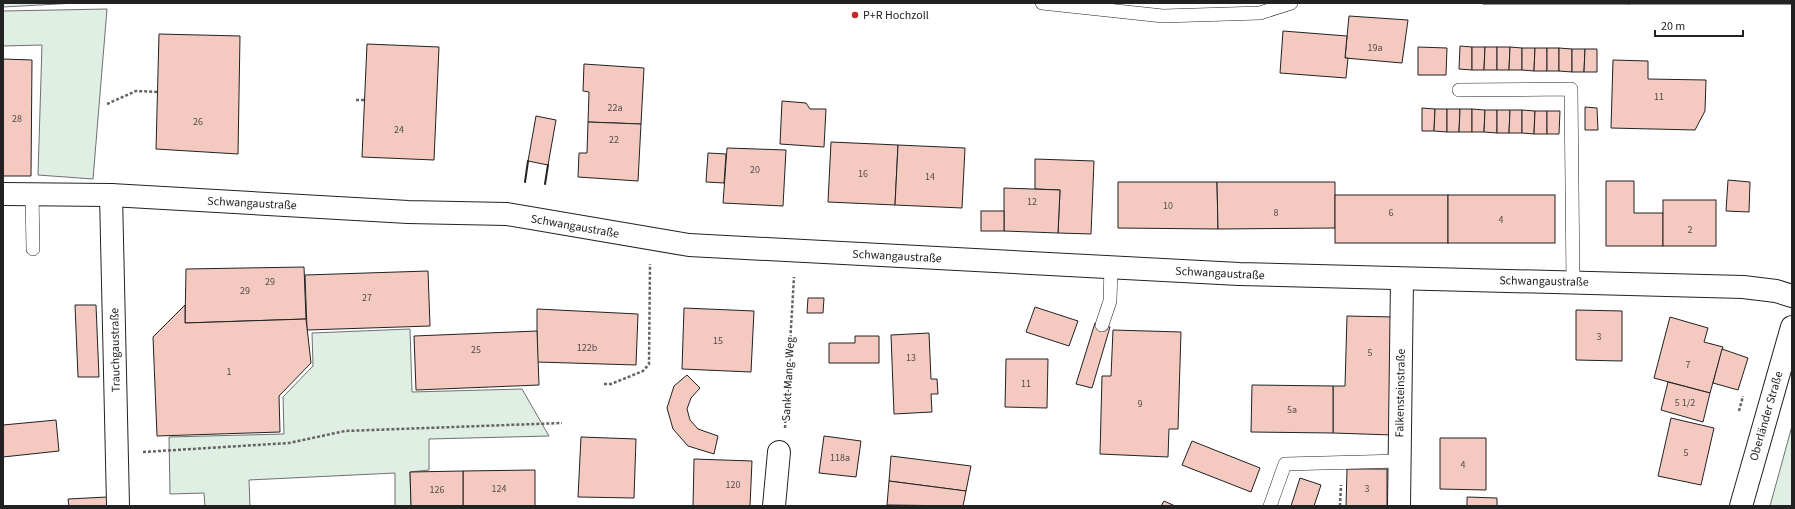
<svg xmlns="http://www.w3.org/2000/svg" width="1795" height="509" font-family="'Source Sans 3',sans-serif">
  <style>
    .green { fill: #e0efe3; stroke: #6f6f6f }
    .building { fill: #f3c9c0; stroke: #222 }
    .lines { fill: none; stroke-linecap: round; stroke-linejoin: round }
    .lane-casing { stroke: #222; stroke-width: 14 }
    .street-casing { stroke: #222; stroke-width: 24 }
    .path { stroke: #646464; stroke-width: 2.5; stroke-dasharray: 3 2; stroke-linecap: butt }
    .lane { stroke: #fff; stroke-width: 13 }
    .street { stroke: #fff; stroke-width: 22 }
    .wall { stroke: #222; stroke-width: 2 }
    .poi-dot { fill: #c62828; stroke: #fff; stroke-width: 1.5 }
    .labels { text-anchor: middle; stroke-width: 3; stroke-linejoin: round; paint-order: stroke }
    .number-label { font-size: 10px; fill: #564c4a }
    .poi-label { font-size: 12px; fill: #222; stroke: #fff; text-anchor: start }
    .street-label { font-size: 12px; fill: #222; stroke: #fff }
  </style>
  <rect width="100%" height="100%" fill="#fff"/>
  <g class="green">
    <polygon points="3,3 76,3 3,7"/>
    <polygon points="107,9 93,179 38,175 42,45 3,46 3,11"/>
    <polygon points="410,329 412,392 522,389 549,436 429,439 429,470 410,472 411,506 395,506 395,473 249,480 250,506 205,506 204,493 170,494 169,437 284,434 283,397 313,366 312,333"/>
    <polygon points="1792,426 1792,506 1770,506"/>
  </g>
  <g class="building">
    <rect x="1483" y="3" width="146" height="1"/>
    <rect x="1629" y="3" width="163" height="1"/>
    <polygon points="1349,16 1408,20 1402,63 1345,58"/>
    <polygon points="1283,31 1347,36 1345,58 1348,58 1346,78 1280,73"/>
    <polygon points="159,34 240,36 238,154 156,149"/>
    <polygon points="367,44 439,47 434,160 362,157"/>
    <polygon points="1460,46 1472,47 1472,70 1459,69"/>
    <polygon points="1418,47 1447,48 1446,75 1418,75"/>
    <polygon points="1472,47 1485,47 1484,70 1472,70"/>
    <polygon points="1485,47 1497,47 1497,70 1484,70"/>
    <polygon points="1497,47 1510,47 1509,70 1497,70"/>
    <polygon points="1510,47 1522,48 1522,70 1509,70"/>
    <polygon points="1522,48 1535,48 1534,71 1522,70"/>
    <polygon points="1535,48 1547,48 1547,71 1534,71"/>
    <rect x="1547" y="48" width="12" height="23"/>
    <polygon points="1559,48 1572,49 1572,72 1559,71"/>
    <polygon points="1572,49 1585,49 1584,72 1572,72"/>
    <polygon points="1585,49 1597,49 1597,72 1584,72"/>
    <polygon points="3,59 32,60 31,176 3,176"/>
    <polygon points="1613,60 1648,61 1648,79 1706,80 1705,111 1695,130 1611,128"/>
    <polygon points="584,64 644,68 641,124 588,122 589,92 583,91"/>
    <polygon points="782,101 806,103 810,109 826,109 824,147 780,144"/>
    <polygon points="1585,107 1597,108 1598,130 1585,130"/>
    <polygon points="1422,108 1435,109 1434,131 1422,131"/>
    <polygon points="1435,109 1447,109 1447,132 1434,131"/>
    <polygon points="1447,109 1460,109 1459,132 1447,132"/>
    <polygon points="1460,109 1472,109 1472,132 1459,132"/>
    <polygon points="1472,109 1485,110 1484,132 1472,132"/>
    <polygon points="1485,110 1497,110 1497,133 1484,132"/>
    <polygon points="1497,110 1510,110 1509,133 1497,133"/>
    <polygon points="1510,110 1522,110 1522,133 1509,133"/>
    <polygon points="1522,110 1535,111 1534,134 1522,133"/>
    <polygon points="1535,111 1547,111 1547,134 1534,134"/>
    <polygon points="1547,111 1560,111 1559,134 1547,134"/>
    <polygon points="536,116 556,120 548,165 528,161"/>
    <polygon points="588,122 641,124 638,181 578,177 579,153 587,153"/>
    <polygon points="831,142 898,145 895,205 828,202"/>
    <polygon points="898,145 965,148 962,208 895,205"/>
    <polygon points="727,148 786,150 783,206 723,203"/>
    <polygon points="708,153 726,154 724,183 706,182"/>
    <polygon points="1035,159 1094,161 1091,234 1058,233 1060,190 1035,189"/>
    <polygon points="1728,180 1750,182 1749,212 1726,211"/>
    <polygon points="1606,181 1634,181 1634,213 1663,213 1663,246 1606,246"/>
    <polygon points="1118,182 1217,182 1218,229 1118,228"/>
    <polygon points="1217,182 1335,182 1335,228 1218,229"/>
    <polygon points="1004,188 1060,190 1058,233 1004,231"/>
    <rect x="1335" y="195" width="113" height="48"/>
    <rect x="1448" y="195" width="107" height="48"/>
    <rect x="1663" y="200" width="53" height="46"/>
    <rect x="981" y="211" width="23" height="20"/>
    <polygon points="304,267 306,319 185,323 186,269"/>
    <polygon points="428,271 430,326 307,330 305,275"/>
    <polygon points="808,298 824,298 823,313 807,313"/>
    <polygon points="75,305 96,305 99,377 78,377"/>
    <polygon points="185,305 185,323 306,319 311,363 279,396 280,432 157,436 153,337"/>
    <polygon points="1035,307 1078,321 1069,346 1026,332"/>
    <polygon points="684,308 754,311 751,372 682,369"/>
    <polygon points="537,309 638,314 636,365 537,362"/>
    <polygon points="1576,310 1622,311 1622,361 1576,360"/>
    <polygon points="1347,316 1394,317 1392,435 1333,433 1333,386 1345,386"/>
    <polygon points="1670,317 1708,328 1704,342 1723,347 1710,393 1654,378"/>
    <polygon points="1095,323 1110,327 1092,388 1076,384"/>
    <polygon points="1113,330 1181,332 1178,429 1169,429 1168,457 1100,454 1102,376 1111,376"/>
    <polygon points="537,331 539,385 416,390 414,336"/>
    <polygon points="929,333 931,379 937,379 938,394 931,394 932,412 894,414 891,335"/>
    <polygon points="855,336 879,336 879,363 829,363 829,343 855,343"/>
    <polygon points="1722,349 1748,358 1738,390 1713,383"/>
    <polygon points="1006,359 1048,359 1047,408 1005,407"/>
    <polygon points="687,375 700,388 691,398 687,409 690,420 698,429 718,436 714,454 688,446 673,429 667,408 674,386"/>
    <polygon points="1668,382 1710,393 1703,422 1661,410"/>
    <polygon points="1252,385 1333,386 1333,433 1251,432"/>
    <polygon points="1671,418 1714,428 1701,485 1658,476"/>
    <polygon points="56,420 59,451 3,457 3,425"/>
    <polygon points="824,436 861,441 856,477 819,473"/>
    <polygon points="581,437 636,439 634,498 578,497"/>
    <polygon points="1440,438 1486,438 1486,490 1440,489"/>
    <polygon points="1192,441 1260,468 1251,492 1182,465"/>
    <polygon points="891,456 971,466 966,491 889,481"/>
    <polygon points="694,459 752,461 750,506 693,506"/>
    <polygon points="1347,469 1387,469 1387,506 1346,506"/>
    <polygon points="535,470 535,506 463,506 463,471"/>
    <polygon points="463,471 463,506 411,506 410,472"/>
    <polygon points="1300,478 1321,485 1314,506 1291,506"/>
    <polygon points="889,481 966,491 963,506 887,505"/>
    <polygon points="107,497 108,506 69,506 68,499"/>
    <polygon points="1467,497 1497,498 1497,506 1467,506"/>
    <polygon points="1164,501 1175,506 1161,506"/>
  </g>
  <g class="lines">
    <g class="lane-casing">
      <g id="lane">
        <polyline points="1042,3 1163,16 1260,13 1291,3"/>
        <polyline points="1459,90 1571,89 1573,282"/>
        <polyline points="32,194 33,249"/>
        <polyline points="1102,325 1110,301 1111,267"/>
        <polyline points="1270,506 1285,464 1400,461"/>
      </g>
    </g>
    <g class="street-casing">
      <g id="street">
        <polyline points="3,194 111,195 408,212 507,214 689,245 1239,274 1743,287 1776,291 1792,296"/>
        <polyline points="111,195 118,505"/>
        <polyline points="774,506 779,452"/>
        <polyline points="1399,506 1402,279"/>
        <polyline points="1741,506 1792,327"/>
      </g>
    </g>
    <g class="path">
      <polyline points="356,100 364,100"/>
      <polyline points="107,104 136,91 158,92"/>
      <polyline points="604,384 611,384 643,371 649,364 650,264"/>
      <polyline points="1739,411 1743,396"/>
      <polyline points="785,428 794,277"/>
      <polyline points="143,452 289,443 345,431 562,423"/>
      <polyline points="1340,506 1341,485"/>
    </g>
    <use href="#lane" class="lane"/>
    <use href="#street" class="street"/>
    <g class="wall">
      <polyline points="525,182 528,161"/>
      <polyline points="545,184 548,165"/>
    </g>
  </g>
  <circle class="poi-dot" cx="855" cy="15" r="4"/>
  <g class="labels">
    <g class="number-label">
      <text x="1375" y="51">19a</text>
      <text x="1659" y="100">11</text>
      <text x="615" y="111">22a</text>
      <text x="17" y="122">28</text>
      <text x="198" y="125">26</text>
      <text x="399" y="133">24</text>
      <text x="614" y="143">22</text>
      <text x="755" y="173">20</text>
      <text x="863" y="177">16</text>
      <text x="930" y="180">14</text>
      <text x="1032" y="205">12</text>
      <text x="1168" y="209">10</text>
      <text x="1276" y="216">8</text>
      <text x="1391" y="216">6</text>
      <text x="1501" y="223">4</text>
      <text x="1690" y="233">2</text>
      <text x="270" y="285">29</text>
      <text x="245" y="294">29</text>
      <text x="367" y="301">27</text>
      <text x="1599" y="340">3</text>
      <text x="718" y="344">15</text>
      <text x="587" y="351">122b</text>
      <text x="476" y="353">25</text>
      <text x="1370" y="356">5</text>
      <text x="911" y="361">13</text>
      <text x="1688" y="368">7</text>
      <text x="229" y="375">1</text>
      <text x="1026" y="387">11</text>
      <text x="1685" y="406">5 1/2</text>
      <text x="1140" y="407">9</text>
      <text x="1292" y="413">5a</text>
      <text x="1686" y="456">5</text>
      <text x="840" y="461">118a</text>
      <text x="1463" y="468">4</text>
      <text x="733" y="488">120</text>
      <text x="499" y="492">124</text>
      <text x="1367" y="492">3</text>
      <text x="437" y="493">126</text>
    </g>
    <g class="poi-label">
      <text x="863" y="19">P+R Hochzoll</text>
    </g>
    <g class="street-label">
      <text transform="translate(252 203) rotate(3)" y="4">Schwangaustraße</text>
      <text transform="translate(575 226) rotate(10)" y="4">Schwangaustraße</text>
      <text transform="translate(897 256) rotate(3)" y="4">Schwangaustraße</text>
      <text transform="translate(1220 273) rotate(3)" y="4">Schwangaustraße</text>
      <text transform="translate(1544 281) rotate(1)" y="4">Schwangaustraße</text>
      <text transform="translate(115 350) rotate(-91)" y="4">Trauchgaustraße</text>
      <text transform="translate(788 379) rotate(-87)" y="4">Sankt-Mang-Weg</text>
      <text transform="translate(1400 393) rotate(-89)" y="4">Falkensteinstraße</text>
      <text transform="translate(1766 416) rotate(-74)" y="4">Oberländer Straße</text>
    </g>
  </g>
  <rect width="1795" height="509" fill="none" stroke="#222222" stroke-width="8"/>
  <path d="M1655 30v6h88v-6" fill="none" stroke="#222222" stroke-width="2"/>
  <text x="1661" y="30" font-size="12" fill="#222222" stroke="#ffffff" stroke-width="3" paint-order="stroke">20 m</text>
</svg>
